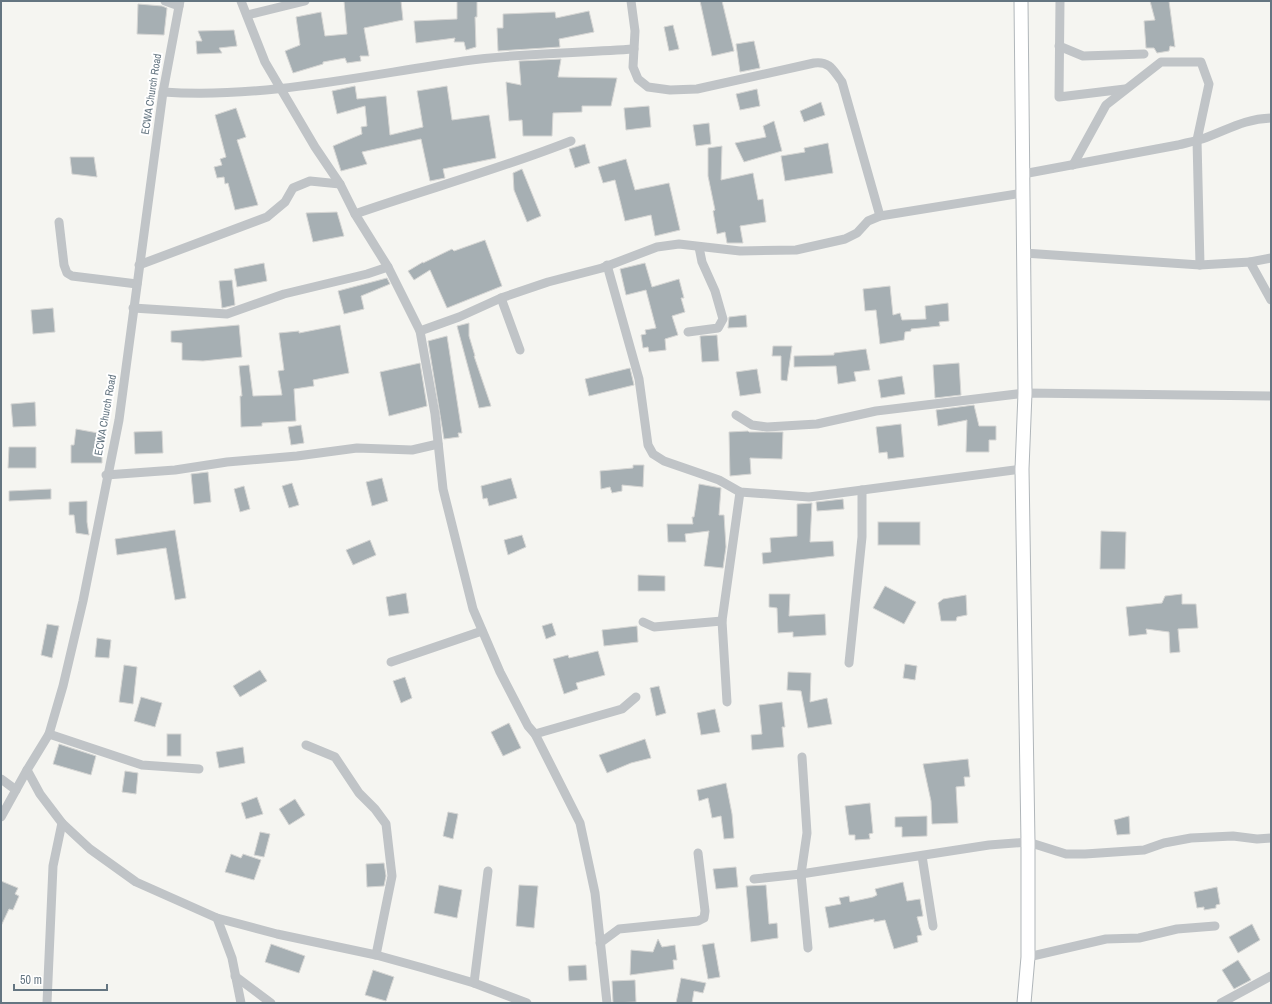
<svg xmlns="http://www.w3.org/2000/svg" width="1272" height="1004" font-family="'Archivo Narrow',sans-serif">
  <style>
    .building { fill: #a6afb3; stroke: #d6d6d4 }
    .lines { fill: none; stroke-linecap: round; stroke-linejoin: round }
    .secondary-casing { stroke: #b0b6ba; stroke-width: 15 }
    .street { stroke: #c0c4c7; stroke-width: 9 }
    .secondary { stroke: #fff; stroke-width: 13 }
    .labels { text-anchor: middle; stroke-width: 4; stroke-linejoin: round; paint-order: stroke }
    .street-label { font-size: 11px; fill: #647581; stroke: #fff }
  </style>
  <rect width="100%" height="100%" fill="#f5f5f1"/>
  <g class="building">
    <polygon points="344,1 401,1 403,20 364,28 369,56 360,56 361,61 347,63 345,58 323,62 323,64 293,73 285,51 300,45 296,17 321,12 325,36 347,34"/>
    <polygon points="457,1 477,1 477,17 475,17 476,47 466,50 464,42 454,42 455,38 416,43 414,21 457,19"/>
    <polygon points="700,1 722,1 734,51 712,56"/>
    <polygon points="1150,1 1169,1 1175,47 1170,46 1169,51 1157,53 1154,48 1146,48 1144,21 1155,20"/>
    <polygon points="138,4 162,6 167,8 164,35 137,34"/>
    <polygon points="589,11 594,32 559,39 560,47 498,51 497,28 503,28 503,14 555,12 556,18"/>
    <polygon points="673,25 679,49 669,51 664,27"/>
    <polygon points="234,30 237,46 219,48 222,53 197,54 196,41 202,41 198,31"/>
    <polygon points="754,41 760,68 740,72 736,44"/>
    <polygon points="561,59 558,77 617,78 611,106 582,106 582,112 553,113 552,136 523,136 522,120 509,121 506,82 521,85 519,61"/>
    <polygon points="355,86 357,99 386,96 390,135 423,127 417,91 447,86 452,120 489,115 496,158 443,169 445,178 430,181 421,139 362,152 367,164 341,171 333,146 362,134 361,127 367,126 365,106 337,114 332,91"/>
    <polygon points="757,89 760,106 740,110 736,94"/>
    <polygon points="821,102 825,115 804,122 800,111"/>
    <polygon points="649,106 651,127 626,130 624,108"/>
    <polygon points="236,108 246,137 237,140 258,205 235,210 228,183 225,184 224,177 217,178 214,167 222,165 220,159 226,157 215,115"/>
    <polygon points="774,121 782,151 744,162 735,143 766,137 763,126"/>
    <polygon points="709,123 711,144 696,146 693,125"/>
    <polygon points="828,143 833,173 785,181 781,156 805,152 804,148"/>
    <polygon points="585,144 590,163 575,168 569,149"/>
    <polygon points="722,146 721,180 753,173 758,200 763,199 766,222 740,226 743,243 727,243 725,232 717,234 713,211 715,210 708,176 708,148"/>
    <polygon points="70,157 94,157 97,177 72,174"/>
    <polygon points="626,159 635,190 669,183 680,230 655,236 651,215 625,221 615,180 603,183 598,167"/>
    <polygon points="522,169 541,216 527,222 514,190 513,173"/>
    <polygon points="337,212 344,236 313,242 306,213"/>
    <polygon points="485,240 502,286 447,308 430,270 414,280 408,271 423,262 423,263 452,249 454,251"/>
    <polygon points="264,263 267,281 237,287 234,269"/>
    <polygon points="645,263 652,287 679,279 684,298 681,298 685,312 672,316 678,335 665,339 666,350 649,352 648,347 643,348 641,335 646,334 645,330 656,328 646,290 626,295 620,269"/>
    <polygon points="387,278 390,284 361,296 364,309 344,314 338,291"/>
    <polygon points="232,280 235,305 222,308 219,281"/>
    <polygon points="890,286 893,315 900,313 902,320 926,319 925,306 948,303 949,321 939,322 940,326 911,329 911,331 905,332 904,340 880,344 876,310 865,311 863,289"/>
    <polygon points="53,308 55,332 33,334 31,310"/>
    <polygon points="746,315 747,327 728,328 729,317"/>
    <polygon points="469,323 469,336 475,356 474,356 491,406 479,408 457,326"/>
    <polygon points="239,325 242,357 203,361 182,360 182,343 171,342 171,331"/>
    <polygon points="340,325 349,373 313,380 314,386 294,389 296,421 262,423 262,426 241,427 240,396 242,396 239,366 249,365 253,396 282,395 278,371 284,370 279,333 299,331 299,333"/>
    <polygon points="717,335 719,361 702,362 700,336"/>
    <polygon points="447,336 462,433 458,433 459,437 444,439 428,341"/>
    <polygon points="773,346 792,346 787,381 781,380 781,356 772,356"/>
    <polygon points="866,349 870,370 854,372 856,381 838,384 836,366 794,367 794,356 834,355 834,353"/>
    <polygon points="420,363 427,406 389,416 380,372"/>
    <polygon points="959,363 961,395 935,398 933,365"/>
    <polygon points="630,368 634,385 589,396 585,379"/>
    <polygon points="757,369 761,393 740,396 736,372"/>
    <polygon points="902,376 905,394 881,398 878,380"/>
    <polygon points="35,402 36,426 13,427 11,404"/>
    <polygon points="974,405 979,426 996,426 996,440 989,440 989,452 966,452 967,420 938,426 936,410"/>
    <polygon points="901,424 904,457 888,459 887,452 879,453 876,427"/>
    <polygon points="301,425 304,443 291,445 288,427"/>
    <polygon points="76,429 98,433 94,454 102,454 102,463 71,463 71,445 74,445"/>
    <polygon points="162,431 163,453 135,454 134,432"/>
    <polygon points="748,431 749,432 783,432 782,459 750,458 751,474 730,476 729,432"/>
    <polygon points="9,447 36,447 36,468 8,468"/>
    <polygon points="633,465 644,465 643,487 622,485 622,491 612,493 610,487 601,489 600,471 633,468"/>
    <polygon points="208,472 211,502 194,504 191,474"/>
    <polygon points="382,478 388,501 372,506 366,482"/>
    <polygon points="511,478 517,498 489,506 487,498 483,499 481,486"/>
    <polygon points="292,483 299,505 289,508 282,486"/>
    <polygon points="699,484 721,488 719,515 724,515 726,547 723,568 704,566 709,531 685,534 686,542 668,542 667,524 693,524 692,517 694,517"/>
    <polygon points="244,486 250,509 240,512 234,489"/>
    <polygon points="51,489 51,499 9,501 9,491"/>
    <polygon points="843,499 844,509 817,511 816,502"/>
    <polygon points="87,501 87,522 89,535 76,533 74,515 69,515 69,502"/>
    <polygon points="812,503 810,542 833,541 834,556 763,564 762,553 771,552 770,538 797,536 797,504"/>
    <rect x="878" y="522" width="42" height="23"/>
    <polygon points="175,530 186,598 175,600 166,548 117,555 115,539"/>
    <polygon points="1101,531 1126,532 1125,569 1100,569"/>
    <polygon points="522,535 526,547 508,555 504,540"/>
    <polygon points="370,540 376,555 353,565 346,550"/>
    <polygon points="638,575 665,576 665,591 638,591"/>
    <polygon points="885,586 916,602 904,624 873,608"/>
    <polygon points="406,593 409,613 389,616 386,597"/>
    <polygon points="769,594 790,594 789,616 825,614 826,635 793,637 793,632 778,633 777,608 769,607"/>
    <polygon points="1182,594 1182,604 1196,604 1198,628 1178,629 1180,652 1170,653 1169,632 1146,629 1147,634 1129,636 1126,607 1162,603 1165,596"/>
    <polygon points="966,595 967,615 957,617 956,621 941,621 938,603 943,599"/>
    <polygon points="552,623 556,635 546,639 542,626"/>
    <polygon points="47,624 59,626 52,658 41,655"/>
    <polygon points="637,626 638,642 604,646 602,630"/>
    <polygon points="97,638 111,640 109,658 95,657"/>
    <polygon points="598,651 605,675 576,683 578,689 564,694 553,659 568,655 569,658"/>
    <polygon points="905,664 917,666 915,680 903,678"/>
    <polygon points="124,665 137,667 133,704 119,702"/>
    <polygon points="260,670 267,681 240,697 233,686"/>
    <polygon points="788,672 811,673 810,702 827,698 832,724 808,728 801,691 787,690"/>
    <polygon points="405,677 412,698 401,703 393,681"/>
    <polygon points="659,686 666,713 656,716 650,688"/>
    <polygon points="141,697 162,703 155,727 134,721"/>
    <polygon points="782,702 785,727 782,727 784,747 752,750 751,735 762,734 759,705"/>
    <polygon points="715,709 720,732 701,735 697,713"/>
    <polygon points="509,723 521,748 503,756 491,732"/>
    <rect x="167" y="734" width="14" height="22"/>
    <polygon points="645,739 651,758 631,763 607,773 599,755"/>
    <polygon points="59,744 96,756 91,775 53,764"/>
    <polygon points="243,747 245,763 219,768 216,752"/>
    <polygon points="968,759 970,777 964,777 965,786 956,787 958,823 932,824 931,801 923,764"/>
    <polygon points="125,771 138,773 136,794 122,792"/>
    <polygon points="726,783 732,814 734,838 724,839 721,816 712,818 708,798 699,801 697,790"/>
    <polygon points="257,797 263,814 246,819 241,803"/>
    <polygon points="295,799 305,815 289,825 279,809"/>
    <polygon points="870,803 873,833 869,834 870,839 855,840 855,835 849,835 845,806"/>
    <polygon points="448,812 458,814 453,839 443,836"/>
    <polygon points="927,816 927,836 902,837 902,827 895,827 895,817"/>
    <polygon points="1129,816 1130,834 1117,835 1114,820"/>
    <polygon points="260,832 270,834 264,857 254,855"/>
    <polygon points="231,854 241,858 243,854 261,860 254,880 225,872"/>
    <polygon points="384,863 386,876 384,886 367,887 366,864"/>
    <polygon points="736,867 738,887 716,889 713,869"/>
    <polygon points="1,881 18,888 15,894 19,896 13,910 9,909 1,926"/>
    <polygon points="903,882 907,901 920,899 923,916 917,917 922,935 917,936 918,942 894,949 885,920 874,922 874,919 829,928 825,907 841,904 839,898 849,896 850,902 873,897 877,895 875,889"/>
    <polygon points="439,885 462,890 457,918 434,913"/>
    <polygon points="519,885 538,886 534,928 516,926"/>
    <polygon points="766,885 769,924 777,923 778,938 751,942 746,886"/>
    <polygon points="1217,887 1220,904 1216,905 1216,908 1204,910 1204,907 1197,908 1194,892"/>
    <polygon points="1252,924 1260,940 1238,953 1229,937"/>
    <polygon points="658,939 662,947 675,945 677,960 673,960 674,969 630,975 631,950 653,952"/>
    <polygon points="714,943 720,977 708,979 702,945"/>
    <polygon points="271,944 305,956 299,973 265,962"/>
    <polygon points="1238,960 1251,980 1234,989 1222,970"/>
    <polygon points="586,965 587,980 569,981 568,966"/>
    <polygon points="373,970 394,977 386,1001 365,995"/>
    <polygon points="681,978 706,983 703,993 694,991 692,1003 676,1003"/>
    <polygon points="635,980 636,1002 613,1003 612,981"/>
  </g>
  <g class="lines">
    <g class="secondary-casing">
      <polyline id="secondary" points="1021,1 1025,393 1022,469 1028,842 1028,957 1024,1003"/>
    </g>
    <g class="street">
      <polyline points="165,1 179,6"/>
      <polyline points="241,1 265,62 315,147 340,184 355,214 388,267 420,331 435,414 443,489 473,609 500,672 528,726 535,734 580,823 595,893 607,1003"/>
      <path d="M631 1 635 31 633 67 638 79 648 87 670 90 697 89 814 63C830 61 833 70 842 82L880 216"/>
      <polyline points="1060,1 1059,97 1125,89"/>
      <polyline points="247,15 305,1"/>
      <polyline points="1059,46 1083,56 1144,54"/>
      <path d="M163 92C264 99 365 75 464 61 520 53 578 53 634 49"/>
      <polyline points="1073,165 1106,105 1161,62 1201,62 1209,84 1197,140 1200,265"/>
      <path d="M1023 174 1178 145C1186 143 1195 141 1202 139 1228 130 1243 119 1271 118"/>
      <path d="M355 214C427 189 500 169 571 141"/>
      <polyline points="59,222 64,265 67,273 72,276 137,284"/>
      <polyline points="1024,253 1200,265 1250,262 1271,300"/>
      <polyline points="1250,262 1271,258"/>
      <polyline points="139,265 267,217 285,202 293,188 310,181 340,184"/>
      <polyline points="607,265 639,379 648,445 653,454 664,461 719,480 740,492 809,497 1022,469"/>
      <polyline points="501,298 520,350"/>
      <polyline points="133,308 227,314 284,294 367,274 388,267"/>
      <polyline points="420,331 459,317 501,298 548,282 602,268 657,247 679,244 740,251 796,250 845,239 857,233 868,221 880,216 1023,193"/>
      <polyline points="688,332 718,328 723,319 715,291 702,262 699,247"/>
      <polyline points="736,415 752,425 767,427 817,424 876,411 1025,393 1271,396"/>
      <polyline points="106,475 175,470 227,462 297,456 357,448 412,450 438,444"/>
      <polyline points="643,622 654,627 722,621"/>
      <polyline points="391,662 482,631"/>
      <polyline points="849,663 862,537 862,490"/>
      <polyline points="727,702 722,621 740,492"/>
      <polyline points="49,734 142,765 199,769"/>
      <polyline points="535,734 622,709 636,697"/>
      <polyline points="306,745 335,757 359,793 375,809 386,824 392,876 376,955"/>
      <polyline points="802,757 807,833 801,874 808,948"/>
      <polyline points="27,770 40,794 62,823 90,849 136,882 217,918 277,934 376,955 423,968 474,983 527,1003"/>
      <polyline points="1,779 16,790"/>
      <polyline points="1,817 27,770 49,734 63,686 83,601 119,420 163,92 180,1"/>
      <polyline points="922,856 933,926"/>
      <polyline points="754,879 801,874 989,845 1028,842 1066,854 1085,854 1144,850 1164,843 1191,838 1233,836 1257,839 1271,838"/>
      <polyline points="217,918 232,958 241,1003"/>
      <polyline points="600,943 619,929 698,921 704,918 705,911 698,853"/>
      <polyline points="1028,957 1106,939 1139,938 1177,929 1215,926"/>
      <polyline points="235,976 271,1003"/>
      <polyline points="474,983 488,871"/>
      <polyline points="47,1003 53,866 62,823"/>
      <polyline points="1221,1003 1271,976"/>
    </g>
    <use href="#secondary" class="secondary"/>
  </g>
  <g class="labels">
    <g class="street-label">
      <text transform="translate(151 94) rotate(-81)" y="4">ECWA Church Road</text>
      <text transform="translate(105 415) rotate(-80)" y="4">ECWA Church Road</text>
    </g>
  </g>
  <rect width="1272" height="1004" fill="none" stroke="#647581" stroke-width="4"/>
  <path d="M14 984v6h93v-6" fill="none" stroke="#647581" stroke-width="2"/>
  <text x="20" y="984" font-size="12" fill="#647581" stroke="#ffffff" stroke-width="3" paint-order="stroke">50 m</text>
</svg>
